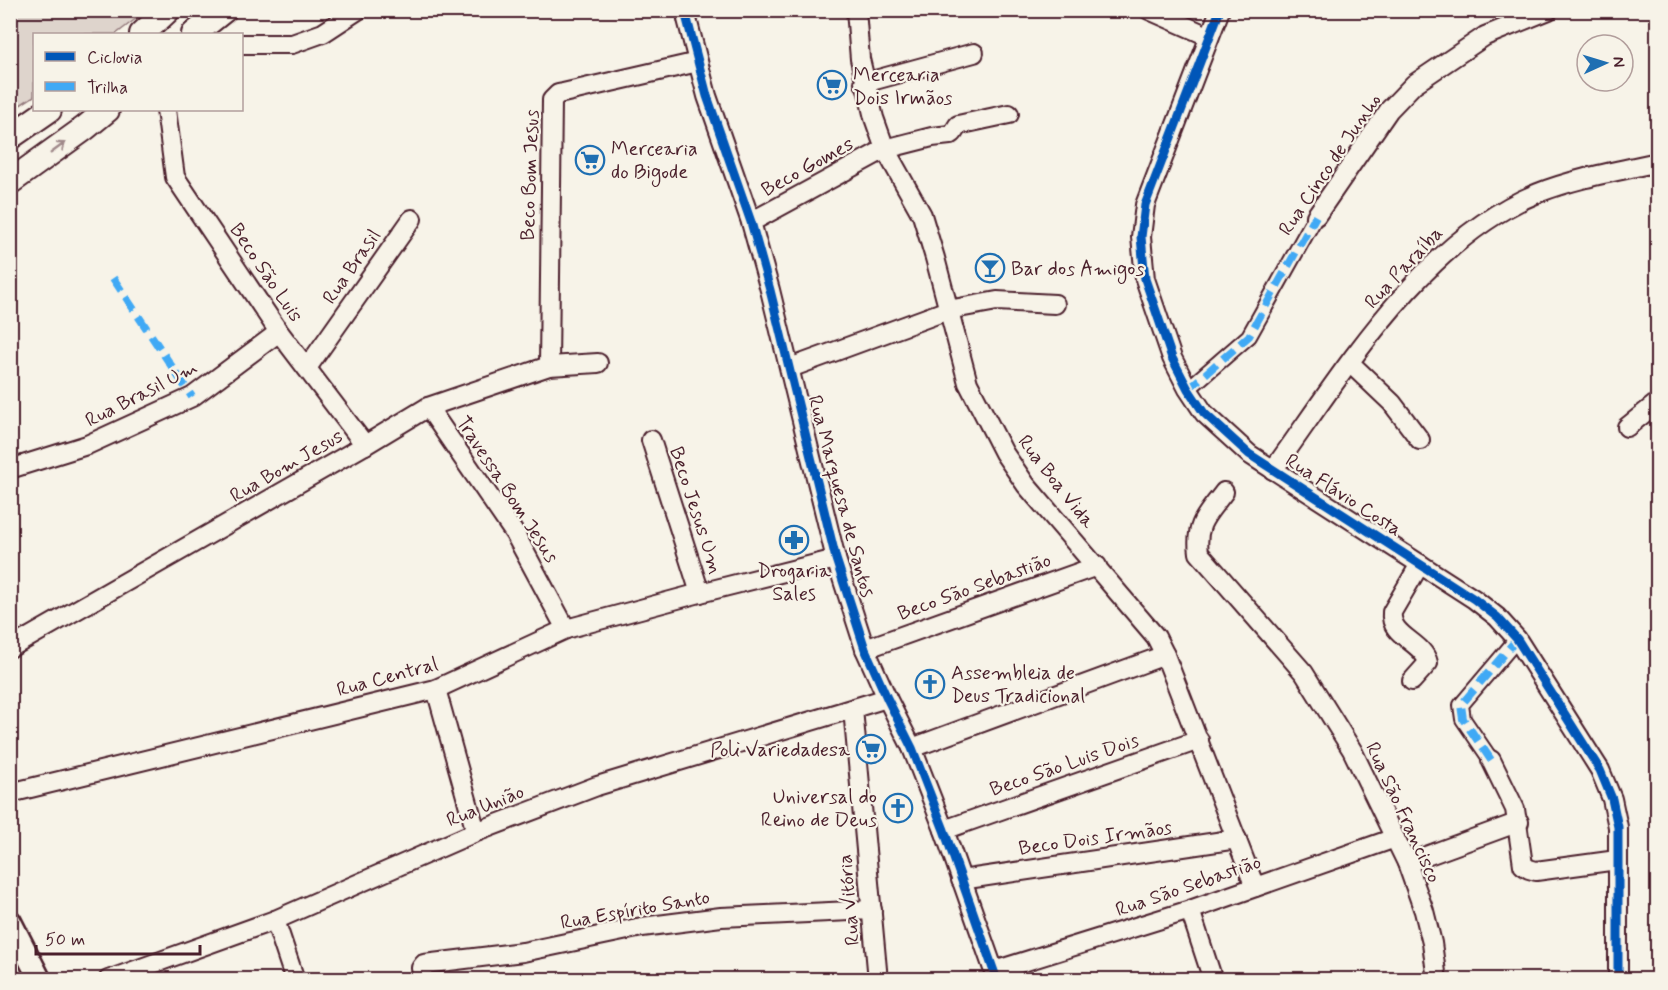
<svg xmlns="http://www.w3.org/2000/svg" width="1668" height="990" font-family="Mynerve,sans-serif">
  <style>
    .green { fill: #ded4cc; stroke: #947a7c; stroke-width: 1.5 }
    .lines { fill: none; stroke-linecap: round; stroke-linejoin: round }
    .pedestrian-casing { stroke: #4a1f2b; stroke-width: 18 }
    .minor-casing { stroke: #4a1f2b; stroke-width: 22 }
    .tertiary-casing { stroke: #4a1f2b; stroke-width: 26 }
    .secondary-casing { stroke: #4a1f2b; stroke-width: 28 }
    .pedestrian { stroke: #f7f3e8; stroke-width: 14 }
    .minor { stroke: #f7f3e8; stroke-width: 18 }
    .tertiary { stroke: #f7f3e8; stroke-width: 21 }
    .secondary { stroke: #f7f3e8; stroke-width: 24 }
    .quiet { stroke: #3fa9f5; stroke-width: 8; stroke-dasharray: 15 8; stroke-linecap: butt }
    .cycleway-casing { stroke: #f7f3e8; stroke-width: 13 }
    .cycleway { stroke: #0057b8; stroke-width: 9 }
    .oneway { stroke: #a0898a }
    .labels { text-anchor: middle; stroke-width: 4.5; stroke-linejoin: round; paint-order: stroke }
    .poi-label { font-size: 20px; fill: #4a1f2b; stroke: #f7f3e8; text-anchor: start }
    .street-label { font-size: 20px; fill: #4a1f2b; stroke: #f7f3e8 }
  </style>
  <rect width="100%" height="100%" fill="#f7f3e8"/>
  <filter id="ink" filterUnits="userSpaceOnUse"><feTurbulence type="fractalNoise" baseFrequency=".0167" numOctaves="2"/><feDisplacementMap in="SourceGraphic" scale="12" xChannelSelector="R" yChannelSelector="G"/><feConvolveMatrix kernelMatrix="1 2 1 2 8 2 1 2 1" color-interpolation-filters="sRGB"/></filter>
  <g filter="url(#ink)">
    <polygon class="green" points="11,10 146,10 146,11 116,34 34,34 34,96 11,111"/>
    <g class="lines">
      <g class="pedestrian-casing">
        <g id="pedestrian">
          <polyline points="1188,389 1249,336 1316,216"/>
          <polyline points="1491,760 1463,719 1461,705 1517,639"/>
        </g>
      </g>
      <g class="minor-casing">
        <g id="minor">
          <polyline points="687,10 687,19 707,96 751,222 770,290 836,559 865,649 887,698 912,748 944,830 997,980"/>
          <polyline points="856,10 860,59 874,118 885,149 922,215 935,258 968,383 1004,453 1026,485 1156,637 1165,655 1255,887"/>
          <polyline points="1149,10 1208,36"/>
          <polyline points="1220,10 1145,205 1141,237 1145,279 1172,358 1188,389 1204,413 1249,454 1474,599 1497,617 1517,639 1600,770 1612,799 1618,827 1618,980"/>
          <polyline points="242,44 292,44 323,33 358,10"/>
          <polyline points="864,83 974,53"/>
          <polyline points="166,110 175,177 279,332 365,445"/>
          <polyline points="1316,216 1389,110 1414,84 1485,36 1549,10"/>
          <polyline points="751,222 885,149 932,137 950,135 953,133 958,125 1009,114"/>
          <polyline points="1350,363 1392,403 1420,440"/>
          <polyline points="549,366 552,100 558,94 563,93 698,62"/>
          <polyline points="307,368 412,219"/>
          <polyline points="790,368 948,310 997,301 1055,304"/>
          <polyline points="428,407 515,534 566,629"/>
          <polyline points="1627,427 1658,402"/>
          <polyline points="651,440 700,593"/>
          <polyline points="10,469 87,445 192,397 279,332"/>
          <path d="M1273 470C1344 372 1422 240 1538 193 1576 178 1618 171 1658 162"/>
          <path d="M1224 492C1207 515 1195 523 1199 553L1304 673 1352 750 1407 863 1424 911 1432 943 1437 980"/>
          <polyline points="10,648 365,445 428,407 549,366 598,363"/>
          <polyline points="865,649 1097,566"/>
          <path d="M1412 681 1428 663C1423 641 1389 637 1392 612L1420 564"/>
          <polyline points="436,689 476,832"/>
          <polyline points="853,709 878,980"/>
          <polyline points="912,748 1165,655"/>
          <polyline points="1491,760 1515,809 1523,865 1529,869 1536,871 1617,860"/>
          <polyline points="10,793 436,689 566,629 700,593 836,559"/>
          <polyline points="944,830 1199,740"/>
          <polyline points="1407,863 1519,822"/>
          <polyline points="961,880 1237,839"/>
          <polyline points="1190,910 1213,980"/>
          <polyline points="275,920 295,980"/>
          <polyline points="994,971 1190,910 1395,838"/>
          <polyline points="108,980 275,920 476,832 597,786 887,698"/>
          <polyline points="423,980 421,968 424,964 523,952 642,927 721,917 872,910"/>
        </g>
      </g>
      <g class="tertiary-casing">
        <polyline id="tertiary" points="10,921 40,980"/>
      </g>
      <g class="secondary-casing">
        <g id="secondary">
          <polyline points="142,34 168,10"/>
          <polyline points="194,34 224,10"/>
          <polyline points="10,137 49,110"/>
          <polyline points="10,182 85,128 107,110"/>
        </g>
      </g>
      <use href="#pedestrian" class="pedestrian"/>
      <use href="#minor" class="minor"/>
      <use href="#tertiary" class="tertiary"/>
      <use href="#secondary" class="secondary"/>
      <g class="quiet">
        <polyline points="113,278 192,397"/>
        <polyline points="1188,389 1249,336 1316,216"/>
        <polyline points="1491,760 1463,719 1461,705 1517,639"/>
      </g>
      <g class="cycleway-casing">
        <g id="cycleway">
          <polyline points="687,10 687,19 707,96 751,222 770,290 836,559 865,649 887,698 912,748 944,830 997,980"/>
          <polyline points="1220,10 1145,205 1141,237 1145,279 1172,358 1188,389 1204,413 1249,454 1474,599 1497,617 1517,639 1600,770 1612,799 1618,827 1618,980"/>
        </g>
      </g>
      <use href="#cycleway" class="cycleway"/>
    </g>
    <defs><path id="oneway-shaft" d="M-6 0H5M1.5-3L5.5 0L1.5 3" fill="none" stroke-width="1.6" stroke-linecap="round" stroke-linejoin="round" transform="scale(1.5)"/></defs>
    <use class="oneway" href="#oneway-shaft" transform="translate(58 148) rotate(-36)"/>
  </g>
  <defs>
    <g id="supermarket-ring" transform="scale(1.5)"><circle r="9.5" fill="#f7f3e8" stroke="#1f6fb2" stroke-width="1.5"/><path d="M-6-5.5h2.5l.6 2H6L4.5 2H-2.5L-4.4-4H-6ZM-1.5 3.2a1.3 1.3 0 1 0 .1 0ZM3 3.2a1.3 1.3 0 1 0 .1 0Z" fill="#1f6fb2"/></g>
    <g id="bar-ring" transform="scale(1.5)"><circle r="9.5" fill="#f7f3e8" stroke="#1f6fb2" stroke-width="1.5"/><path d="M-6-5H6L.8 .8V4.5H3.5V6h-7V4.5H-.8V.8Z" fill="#1f6fb2"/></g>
    <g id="pharmacy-ring" transform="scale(1.5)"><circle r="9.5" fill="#f7f3e8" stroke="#1f6fb2" stroke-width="1.5"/><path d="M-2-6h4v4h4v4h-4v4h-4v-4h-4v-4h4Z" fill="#1f6fb2"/></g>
    <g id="church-ring" transform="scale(1.5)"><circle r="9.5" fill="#f7f3e8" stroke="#1f6fb2" stroke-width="1.5"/><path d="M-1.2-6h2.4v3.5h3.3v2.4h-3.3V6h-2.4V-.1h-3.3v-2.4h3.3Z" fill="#1f6fb2"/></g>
  </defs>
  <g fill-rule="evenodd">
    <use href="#supermarket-ring" x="832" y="85"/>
    <use href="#supermarket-ring" x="590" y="160"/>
    <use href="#bar-ring" x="990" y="268"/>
    <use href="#pharmacy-ring" x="794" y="540"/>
    <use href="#church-ring" x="930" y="684"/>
    <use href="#supermarket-ring" x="871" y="749"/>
    <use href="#church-ring" x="898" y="808"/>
  </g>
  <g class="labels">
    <g class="poi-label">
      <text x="853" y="81">Mercearia<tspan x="853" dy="23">Dois Irmãos</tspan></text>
      <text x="611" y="155">Mercearia<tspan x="611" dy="23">do Bigode</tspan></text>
      <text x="1011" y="275">Bar dos Amigos</text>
      <text x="794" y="577" text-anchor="middle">Drogaria<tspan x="794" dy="23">Sales</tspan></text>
      <text x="951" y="679">Assembleia de<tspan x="951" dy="23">Deus Tradicional</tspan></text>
      <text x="850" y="756" text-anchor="end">Poli Variedadesa</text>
      <text x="877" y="803" text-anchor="end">Universal do<tspan x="877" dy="23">Reino de Deus</tspan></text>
    </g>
    <g class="street-label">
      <text transform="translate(1329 164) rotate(-56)" y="7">Rua Cinco de Junho</text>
      <text transform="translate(807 166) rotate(-29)" y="7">Beco Gomes</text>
      <text transform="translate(529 175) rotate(-88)" y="7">Beco Bom Jesus</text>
      <text transform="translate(351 266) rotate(-55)" y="7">Rua Brasil</text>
      <text transform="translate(1403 267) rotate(-47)" y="7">Rua Paraíba</text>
      <text transform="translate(267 272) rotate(56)" y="7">Beco São Luis</text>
      <text transform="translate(141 393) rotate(-27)" y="7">Rua Brasil Um</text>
      <text transform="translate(286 465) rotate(-30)" y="7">Rua Bom Jesus</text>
      <text transform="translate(1057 481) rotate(52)" y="7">Rua Boa Vida</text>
      <text transform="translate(508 489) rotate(57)" y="7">Travessa Bom Jesus</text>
      <text transform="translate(1344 494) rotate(33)" y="7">Rua Flávio Costa</text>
      <text transform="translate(842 496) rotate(75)" y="7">Rua Marquesa de Santos</text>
      <text transform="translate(697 510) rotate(72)" y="7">Beco Jesus Um</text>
      <text transform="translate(974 586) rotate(-20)" y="7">Beco São Sebastião</text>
      <text transform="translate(387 676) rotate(-15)" y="7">Rua Central</text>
      <text transform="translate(1064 764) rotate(-19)" y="7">Beco São Luis Dois</text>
      <text transform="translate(485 805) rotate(-22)" y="7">Rua União</text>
      <text transform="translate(1404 812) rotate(65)" y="7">Rua São Francisco</text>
      <text transform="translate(1095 837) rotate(-8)" y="7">Beco Dois Irmãos</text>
      <text transform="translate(1188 885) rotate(-19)" y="7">Rua São Sebastião</text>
      <text transform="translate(848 900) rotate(-95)" y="7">Rua Vitória</text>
      <text transform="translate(635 909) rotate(-10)" y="7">Rua Espírito Santo</text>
    </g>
  </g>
  <rect width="1668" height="990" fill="none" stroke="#f7f3e8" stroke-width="36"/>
  <rect x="18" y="18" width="1632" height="954" fill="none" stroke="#4a1f2b" stroke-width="2" filter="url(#ink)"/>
  <rect x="33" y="33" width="210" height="78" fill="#f7f3e8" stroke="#b29e9c" stroke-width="1.5"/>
  <rect x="45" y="52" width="30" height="9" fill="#0057b8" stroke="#b29e9c" stroke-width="1.5"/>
  <text x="87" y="63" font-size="18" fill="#4a1f2b">Ciclovia</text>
  <rect x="45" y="82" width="30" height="9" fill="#3fa9f5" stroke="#b29e9c" stroke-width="1.5"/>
  <text x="87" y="93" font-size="18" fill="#4a1f2b">Trilha</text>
  <g transform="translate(1605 63) rotate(86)"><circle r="28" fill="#f7f3e8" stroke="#b29e9c" stroke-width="1.5"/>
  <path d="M0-4.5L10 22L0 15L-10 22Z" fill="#1f6fb2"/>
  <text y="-9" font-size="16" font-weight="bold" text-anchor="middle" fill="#4a1f2b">N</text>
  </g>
  <path d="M36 945v9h164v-9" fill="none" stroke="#4a1f2b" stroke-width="3"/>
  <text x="45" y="945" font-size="18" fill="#4a1f2b" stroke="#f7f3e8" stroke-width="4.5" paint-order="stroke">50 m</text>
</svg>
